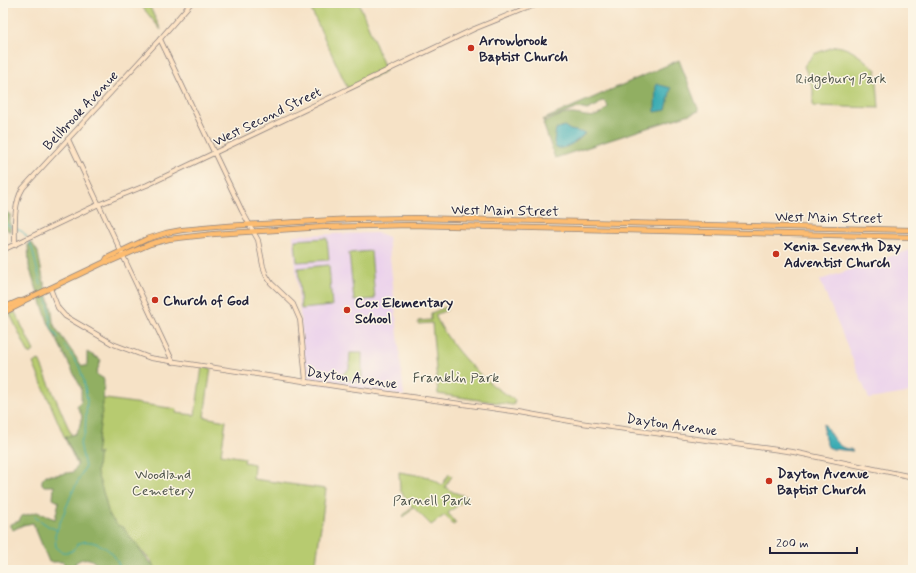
<svg xmlns="http://www.w3.org/2000/svg" width="916" height="573" font-family="Mynerve,sans-serif">
  <style>
    .built { fill: #ebd1ec }
    .green { fill: #b7cb6f; stroke: #6c7655 }
    .forest { fill: #91af62; stroke: #5a684e; fill-rule: evenodd }
    .water { fill: #3aacb4; stroke: #2e6778 }
    .lines { fill: none; stroke-linecap: round; stroke-linejoin: round }
    .stream { stroke: #3aacb4; stroke-width: 1 }
    .secondary-casing { stroke: #8c8280; stroke-width: 5.5 }
    .primary-casing { stroke: #8c8280; stroke-width: 6 }
    .secondary { stroke: #fee4c5; stroke-width: 4 }
    .primary { stroke: #fdbc6f; stroke-width: 4.5 }
    .poi-dot { fill: #c8321e; stroke: #fcf5e5; stroke-width: 1.5 }
    .labels { text-anchor: middle; stroke-width: 3; stroke-linejoin: round; paint-order: stroke }
    .poi-label { font-size: 14px; font-weight: bold; fill: #22223b; stroke: #fcf5e5; text-anchor: start }
    .park-label { font-size: 14px; fill: #4f554b; stroke: #fcf5e5 }
    .street-label { font-size: 14px; fill: #22223b; stroke: #fcf5e5 }
  </style>
  <rect width="100%" height="100%" fill="#fcf5e5"/>
  <filter id="ink" filterUnits="userSpaceOnUse"><feTurbulence type="fractalNoise" baseFrequency=".025" numOctaves="2"/><feDisplacementMap in="SourceGraphic" scale="8" xChannelSelector="R" yChannelSelector="G"/><feConvolveMatrix kernelMatrix="1 2 1 2 8 2 1 2 1" color-interpolation-filters="sRGB"/></filter>
  <filter id="wash" filterUnits="userSpaceOnUse"><feTurbulence type="fractalNoise" baseFrequency=".012" numOctaves="4" result="noise"/><feDisplacementMap in="SourceGraphic" scale="16" xChannelSelector="R" yChannelSelector="G"/><feGaussianBlur stdDeviation="0.9" result="paint"/><feColorMatrix in="noise" values="0 0 0 0 0 0 0 0 0 0 0 0 0 0 0 0 0 1.4 0 .05"/><feComposite in="paint" operator="in"/></filter>
  <g filter="url(#wash)">
    <rect width="100%" height="100%" fill="#f6e2c6"/>
    <g class="built">
      <polygon points="379,233 388,237 404,396 306,382 293,235"/>
      <polygon points="913,249 913,392 869,399 820,280"/>
    </g>
    <g class="green">
      <polygon points="139,3 148,3 161,30"/>
      <polygon points="308,3 359,3 386,71 348,89"/>
      <path d="M836 46C853 48 864 60 876 70L879 108 813 106V89L804 66 814 54Z"/>
      <polygon points="327,238 329,260 297,262 295,240"/>
      <polygon points="371,251 375,299 354,301 349,253"/>
      <polygon points="329,265 332,306 301,309 298,268"/>
      <path d="M446 307 447 310 435 315C450 348 484 383 515 400L513 405 438 394 432 323 418 324V321L431 320V313Z"/>
      <polygon points="15,312 34,351 29,354 10,314"/>
      <polygon points="350,353 362,353 362,382 341,379 339,377 349,369"/>
      <polygon points="39,360 74,441 98,510 67,443 33,363"/>
      <polygon points="202,367 211,368 204,417 226,421 221,454 245,458 244,462 254,464 253,479 326,489 315,570 155,570 151,560 111,523 97,486 92,397 177,409 176,413 195,415"/>
      <polygon points="399,472 429,477 442,485 449,474 452,476 445,487 453,492 468,497 448,513 456,523 453,525 445,515 431,525 413,507 404,517 403,516 412,506 400,490"/>
    </g>
    <g class="forest">
      <path d="M679 60 699 111 555 158 543 123C551 120 559 115 567 114 587 113 592 124 608 107L606 102 601 101 598 105 587 110 578 108 543 121 542 120ZM564 126 570 130 585 134 576 142H554L555 137Z"/>
      <polygon points="3,211 10,214 10,232 3,226"/>
      <path d="M32 243 38 252 43 279 52 310 53 322 55 327 82 366H87V352L101 360 96 374 104 379 103 403 96 455 100 453 98 457 97 473 104 495 109 515 117 525 123 527 133 541 137 544 142 553 157 570H101C94 560 87 554 75 563L77 570H67L63 562H49L33 523 23 525 13 530 10 527V524L19 521 22 516 37 512 55 519 59 502 53 499 54 486H44L42 484V480L46 475H56L73 472 78 464 65 437 75 434 79 428 82 416 77 406 81 401V388L48 322 29 267 28 245Z"/>
    </g>
    <g class="water">
      <polygon points="656,84 671,88 666,110 655,112"/>
      <path d="M564 126 570 130 585 133C578 140 567 150 556 148L554 142 556 129Z"/>
      <path d="M823 424 825 425C829 432 836 445 844 448 847 449 850 448 853 451L833 449 828 447 825 439Z"/>
    </g>
    <g class="lines">
      <g class="stream">
        <polyline points="3,220 9,226 14,228"/>
        <polyline points="17,229 23,232 27,237"/>
        <polyline points="28,240 32,248 41,285"/>
        <polyline points="46,297 49,307 51,327 59,339"/>
        <path d="M65 346 79 366 84 381 87 400 85 433 80 443 85 467 72 493 55 535 56 547 62 552C77 553 71 548 80 543 90 538 108 547 114 556 117 560 119 565 121 570"/>
        <polyline points="35,517 48,526 57,530"/>
      </g>
    </g>
  </g>
  <g filter="url(#ink)">
    <g class="lines">
      <g class="secondary-casing">
        <g id="secondary">
          <polyline points="160,39 242,211 258,240 263,266 266,275 271,283 293,304 300,320 306,382"/>
          <polyline points="68,139 173,362"/>
          <path d="M15 245C15 226 13 204 23 188L160 39 191 3"/>
          <polyline points="3,250 95,206 147,185 474,29 521,10 542,3"/>
          <polyline points="50,288 58,308 65,316 113,344 150,358 348,388 519,412 581,423 793,452 913,477"/>
        </g>
      </g>
      <g class="primary-casing">
        <g id="primary">
          <polyline points="105,262 109,262 150,244 169,239 214,234 324,227 411,225 913,237"/>
          <polyline points="3,308 19,301 23,301 105,262 107,258 147,239 166,233 182,230 226,226 352,219 416,218 913,230"/>
          <polyline points="3,313 21,304 23,301"/>
        </g>
      </g>
      <use href="#secondary" class="secondary"/>
      <use href="#primary" class="primary"/>
    </g>
  </g>
  <g class="poi-dot">
    <circle cx="471" cy="48" r="4"/>
    <circle cx="776" cy="254" r="4"/>
    <circle cx="155" cy="300" r="4"/>
    <circle cx="347" cy="310" r="4"/>
    <circle cx="769" cy="481" r="4"/>
  </g>
  <g class="labels">
    <g class="poi-label">
      <text x="479" y="45">Arrowbrook<tspan x="479" dy="16">Baptist Church</tspan></text>
      <text x="784" y="251">Xenia Seventh Day<tspan x="784" dy="16">Adventist Church</tspan></text>
      <text x="163" y="305">Church of God</text>
      <text x="355" y="307">Cox Elementary<tspan x="355" dy="16">School</tspan></text>
      <text x="777" y="478">Dayton Avenue<tspan x="777" dy="16">Baptist Church</tspan></text>
    </g>
    <g class="park-label">
      <text x="841" y="83">Ridgebury Park</text>
      <text x="456" y="382">Franklin Park</text>
      <text x="163" y="479">Woodland<tspan x="163" dy="16">Cemetery</tspan></text>
      <text x="432" y="505">Parnell Park</text>
    </g>
    <g class="street-label">
      <text transform="translate(80 110) rotate(-47)" y="5">Bellbrook Avenue</text>
      <text transform="translate(267 116) rotate(-26)" y="5">West Second Street</text>
      <text transform="translate(505 210) rotate(1)" y="5">West Main Street</text>
      <text transform="translate(829 217) rotate(1)" y="5">West Main Street</text>
      <text transform="translate(352 377) rotate(8)" y="5">Dayton Avenue</text>
      <text transform="translate(672 424) rotate(8)" y="5">Dayton Avenue</text>
    </g>
  </g>
  <rect width="916" height="573" fill="none" stroke="#fcf5e5" stroke-width="16"/>
  <path d="M770 547v6h87v-6" fill="none" stroke="#22223b" stroke-width="2"/>
  <text x="776" y="547" font-size="12" fill="#22223b" stroke="#fcf5e5" stroke-width="3" paint-order="stroke">200 m</text>
</svg>
